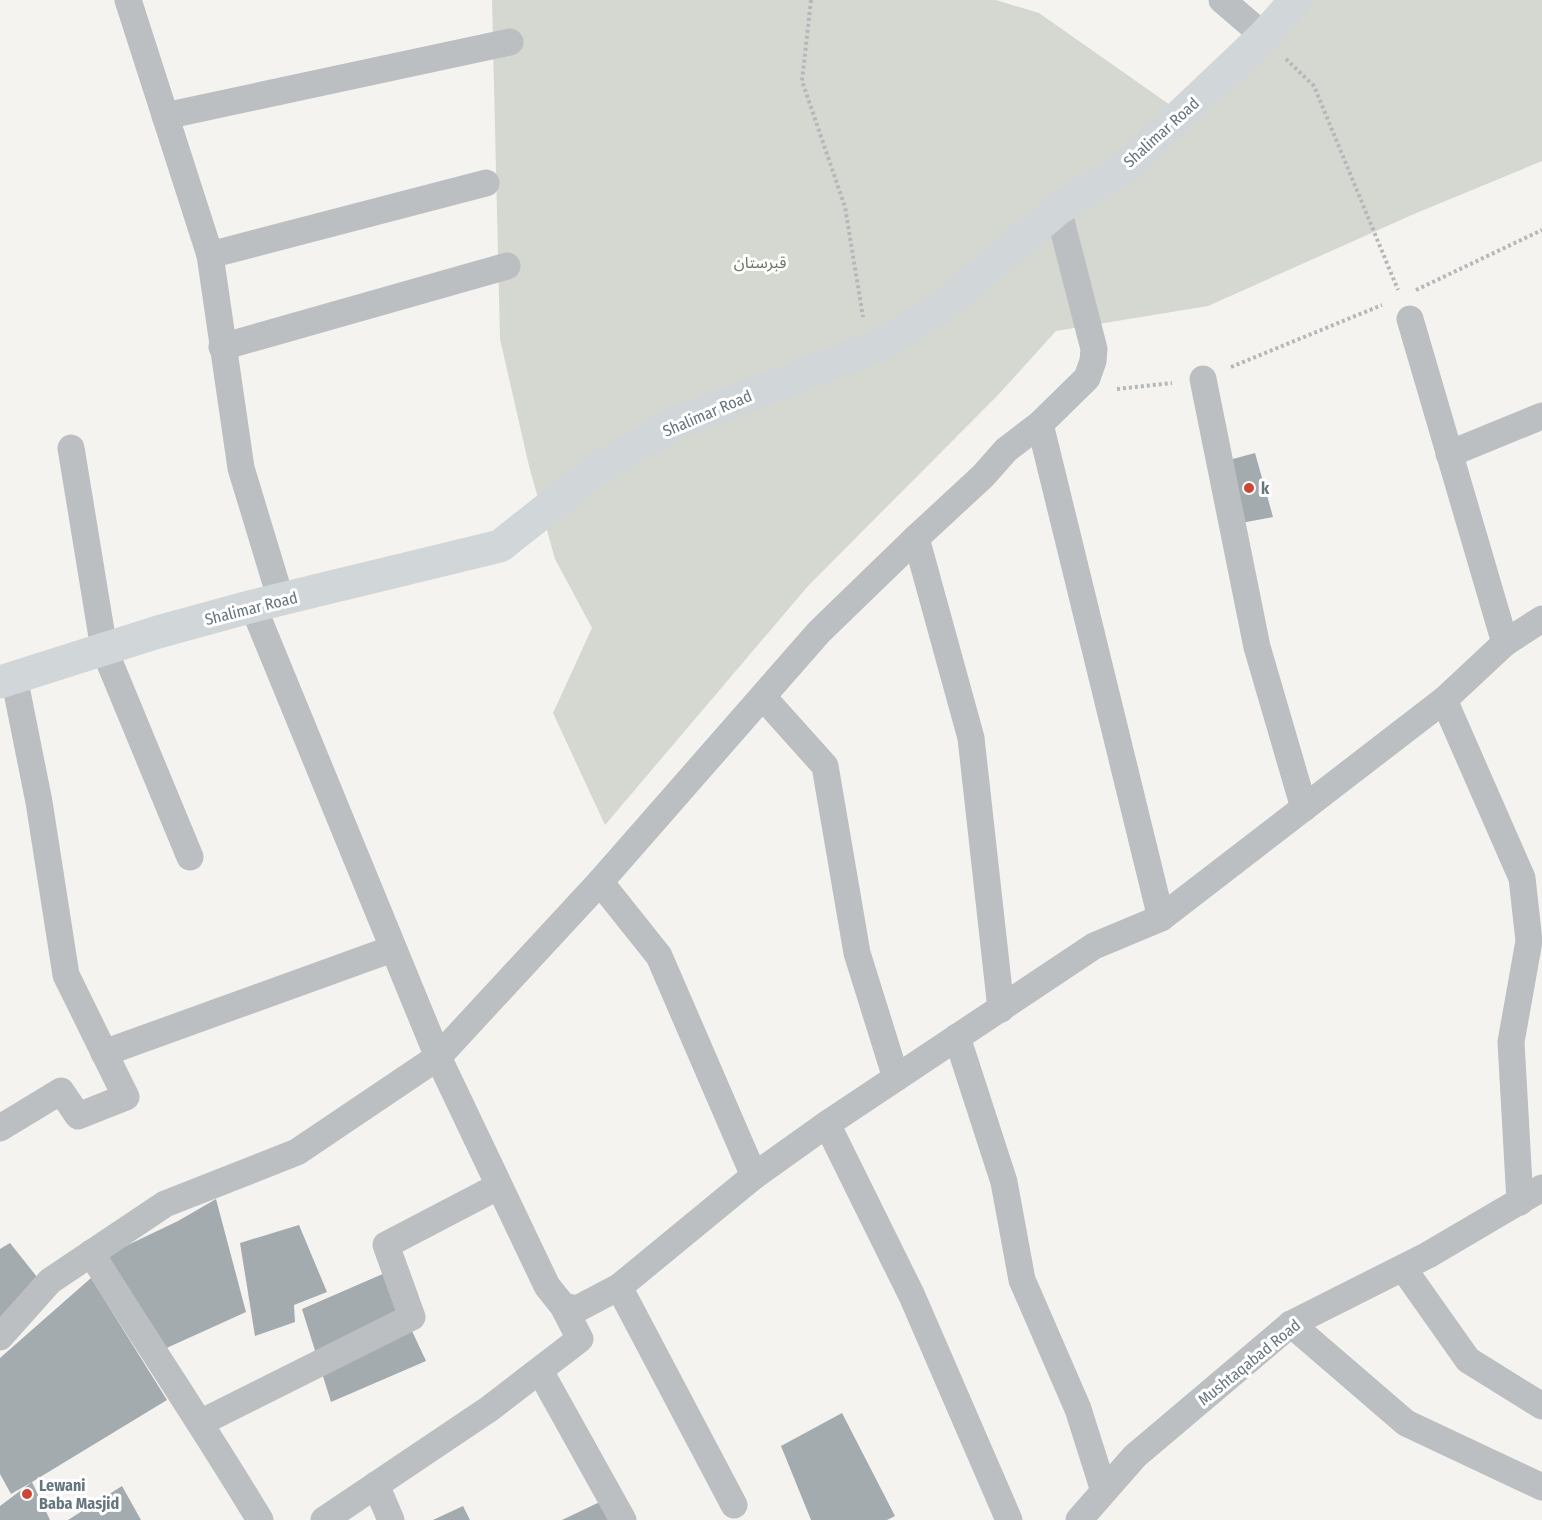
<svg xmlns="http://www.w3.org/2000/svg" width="1542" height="1520" font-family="'Fira Sans Condensed','Noto Sans Arabic',sans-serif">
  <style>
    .green { fill: #d4d8d0 }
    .building { fill: #a3abaf }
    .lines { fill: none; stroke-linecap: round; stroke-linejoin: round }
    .path { stroke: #b5b8ba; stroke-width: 4; stroke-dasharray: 3 3; stroke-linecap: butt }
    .street { stroke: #bbbfc2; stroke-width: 27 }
    .secondary { stroke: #d1d6d9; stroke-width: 33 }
    .poi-dot { fill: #ce4635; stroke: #fff; stroke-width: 2 }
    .labels { text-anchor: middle; stroke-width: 6; stroke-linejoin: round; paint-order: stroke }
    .street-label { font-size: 16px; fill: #66767e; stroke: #fff }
    .park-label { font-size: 16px; fill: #6a7664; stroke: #fff }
    .poi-label { font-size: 16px; font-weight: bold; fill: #66767e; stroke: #fff; text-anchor: start }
  </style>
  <rect width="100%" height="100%" fill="#f4f3f0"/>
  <polygon class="green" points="492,0 996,0 1039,13 1173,107 1284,0 1542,0 1542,161 1414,214 1208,306 1056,331 998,395 808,586 605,825 553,713 592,628 555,559 529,466 500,339"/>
  <g class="building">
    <polygon points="1255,453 1273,517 1241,523 1229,460"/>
    <polygon points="216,1199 246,1312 160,1351 107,1255 178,1221"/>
    <polygon points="299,1225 327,1292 294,1305 295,1322 255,1336 240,1243"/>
    <polygon points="10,1243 41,1282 0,1320 0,1249"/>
    <polygon points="385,1273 426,1361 331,1402 302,1309"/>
    <polygon points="91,1278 167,1400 32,1482 50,1520 0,1520 0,1506 32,1482 11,1494 0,1474 0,1358"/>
    <polygon points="842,1413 895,1516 887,1520 811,1520 781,1446"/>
    <polygon points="122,1486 141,1520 68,1520"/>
    <polygon points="606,1499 616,1520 562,1520"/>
    <polygon points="463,1506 470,1520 433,1520"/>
  </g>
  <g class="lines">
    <g class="path">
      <polyline points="811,0 802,81 845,207 863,317"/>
      <polyline points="1286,59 1314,86 1398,290"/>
      <polyline points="1416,290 1542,230"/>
      <polyline points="1231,367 1382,305"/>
      <polyline points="1117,389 1172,383"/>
    </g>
    <g class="street">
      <polyline points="128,0 210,255 241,468 281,600"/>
      <polyline points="1222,0 1264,36"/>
      <polyline points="165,116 510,42"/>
      <polyline points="210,255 486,183"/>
      <polyline points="1410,319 1505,643"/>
      <polyline points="222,347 507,266"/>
      <polyline points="1203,379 1257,647 1304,808"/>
      <polyline points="1040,424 1161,918"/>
      <polyline points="71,448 104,649 190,857"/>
      <polyline points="1449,454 1542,416"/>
      <polyline points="916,538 971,738 1001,1009"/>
      <polyline points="253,606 438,1057 547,1286 563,1306 580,1339 489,1409 324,1520"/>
      <polyline points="763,697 825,766 857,953 896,1078"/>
      <polyline points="1444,700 1522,878 1529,941 1511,1042 1520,1202"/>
      <polyline points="600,882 659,956 754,1176"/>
      <polyline points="957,1037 1004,1182 1022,1280 1078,1409 1104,1491"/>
      <polyline points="104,1053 392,949"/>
      <polyline points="827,1124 912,1296 1009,1520"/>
      <polyline points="0,1128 61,1091 78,1116 126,1097 66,975 39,802 14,677"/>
      <path d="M91 1253C147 1343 206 1430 260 1520"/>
      <polyline points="1403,1268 1468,1360 1542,1406"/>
      <polyline points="619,1287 734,1505"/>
      <polyline points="563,1306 577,1309 619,1287 754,1176 827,1124 1094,946 1161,918 1444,700 1505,643 1542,619"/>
      <polyline points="1291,1324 1406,1423 1542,1487"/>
      <polyline points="0,1337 50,1281 165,1204 297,1152 438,1057 600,882 819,632 916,538 983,476 1006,450 1040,424 1087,378 1093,361 1094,349 1058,209"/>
      <polyline points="540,1371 623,1520"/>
      <polyline points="200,1423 412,1317 386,1245 499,1186"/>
      <polyline points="376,1485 391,1520"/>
      <polyline points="1079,1520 1135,1456 1291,1324 1428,1255 1542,1188"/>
    </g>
    <polyline class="secondary" points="0,682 158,632 253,606 500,546 596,470 674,424 878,346 941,308 1058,209 1129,164 1264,36 1296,0"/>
  </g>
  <g class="poi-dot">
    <circle cx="1249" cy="488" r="6"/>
    <circle cx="27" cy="1494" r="6"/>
  </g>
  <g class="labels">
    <g class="street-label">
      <text transform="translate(1161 132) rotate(-42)" y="6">Shalimar Road</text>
      <text transform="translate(707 413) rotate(-23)" y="6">Shalimar Road</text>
      <text transform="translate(251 608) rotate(-14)" y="6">Shalimar Road</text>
      <text transform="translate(1249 1362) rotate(-39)" y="6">Mushtaqabad Road</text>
    </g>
    <g class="park-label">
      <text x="760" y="268">قبرستان</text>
    </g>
    <g class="poi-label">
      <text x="1261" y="494">k</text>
      <text x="39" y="1491">Lewani<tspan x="39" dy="18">Baba Masjid</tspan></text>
    </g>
  </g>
</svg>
